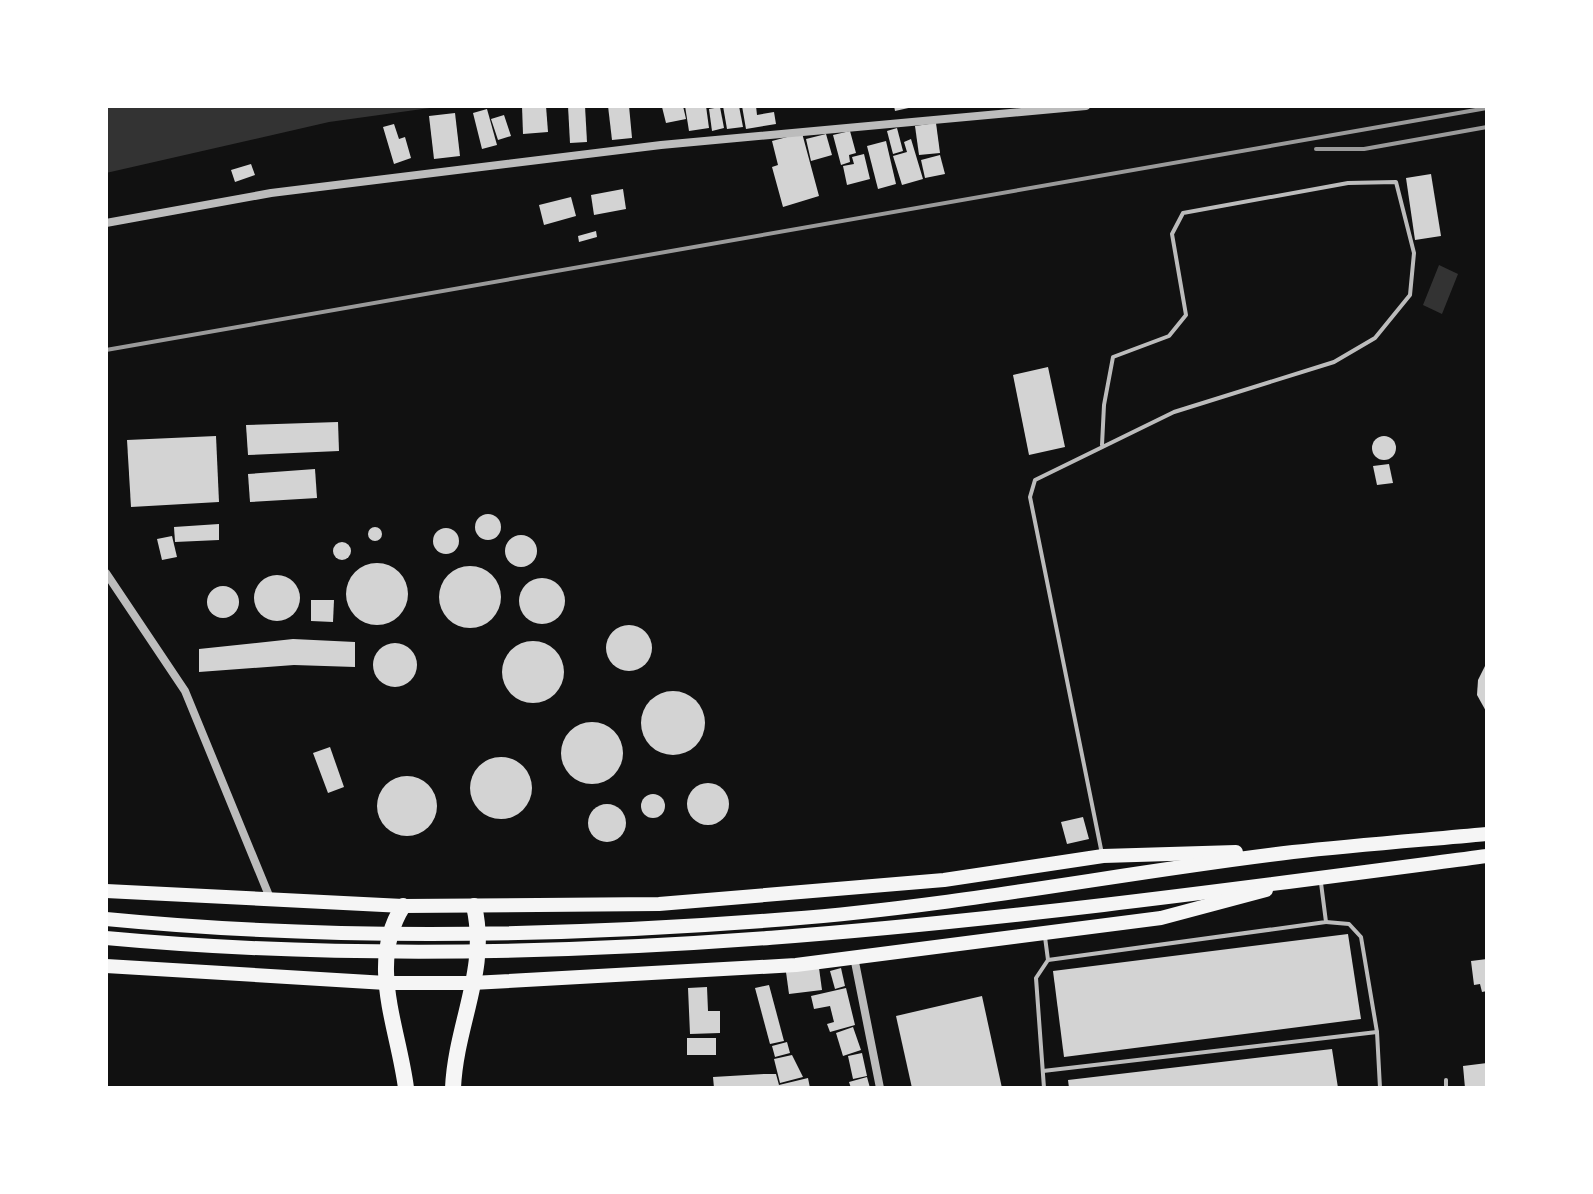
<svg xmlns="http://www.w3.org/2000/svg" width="1593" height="1194" font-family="'Nunito Sans',sans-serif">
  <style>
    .water { fill: #333 }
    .building { fill: #d3d3d3 }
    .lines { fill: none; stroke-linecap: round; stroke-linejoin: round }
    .service { stroke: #bcbcbc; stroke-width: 4 }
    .minor { stroke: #bcbcbc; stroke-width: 8 }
    .trunk { stroke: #f5f5f5; stroke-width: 14 }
    .motorway { stroke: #f5f5f5; stroke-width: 16 }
    .rail { stroke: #9a9a9a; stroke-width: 4 }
  </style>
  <rect width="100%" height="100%" fill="#111"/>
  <g class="water">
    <polygon points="106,106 444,106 329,122 106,173"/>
    <polygon points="1439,265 1458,274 1442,314 1423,305"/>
  </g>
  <g class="building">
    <polygon points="522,106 546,106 548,132 523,134"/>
    <polygon points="568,106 585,106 587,142 570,143"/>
    <polygon points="608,106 629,106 632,138 612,140"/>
    <polygon points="668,106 683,106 686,119 666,123 662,107"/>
    <polygon points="685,106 706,106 709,128 689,131"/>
    <polygon points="723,106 739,106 743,127 727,129"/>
    <polygon points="742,106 756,106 757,115 774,112 776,124 746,129"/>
    <polygon points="894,106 913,106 913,107 895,111"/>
    <polygon points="720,107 724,128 712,131 709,109"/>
    <polygon points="487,109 497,145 482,149 473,113"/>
    <polygon points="455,113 460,156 434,159 429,116"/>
    <polygon points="504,115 511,136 498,140 491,119"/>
    <polygon points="936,123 940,153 919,155 915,126"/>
    <polygon points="394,124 399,139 405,137 411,158 394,164 383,127"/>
    <polygon points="897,128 903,151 893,154 887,131"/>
    <polygon points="850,131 856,153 849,155 850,162 841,165 833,135"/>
    <polygon points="802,133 819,196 783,207 772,167 778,165 772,141"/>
    <polygon points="826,134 832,155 811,161 806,139"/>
    <polygon points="911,139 923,179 902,185 893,156 907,152 904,142"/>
    <polygon points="886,141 896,184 878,189 867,146"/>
    <polygon points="864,154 870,179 847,185 843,166 854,164 852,157"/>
    <polygon points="940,155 945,174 925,178 921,160"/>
    <polygon points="251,164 255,175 235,182 231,170"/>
    <polygon points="1431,174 1441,236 1415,240 1406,178"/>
    <polygon points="623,189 626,209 594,215 591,195"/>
    <polygon points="571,197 576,216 544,225 539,205"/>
    <polygon points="596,231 597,237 579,242 578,236"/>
    <polygon points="1048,367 1065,447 1029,455 1013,375"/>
    <polygon points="338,422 339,451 248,455 246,425"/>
    <polygon points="216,436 219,502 131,507 127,440"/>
    <circle cx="1384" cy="448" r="12"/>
    <polygon points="1389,464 1393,483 1377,485 1373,466"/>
    <polygon points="315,469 317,498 250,502 248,474"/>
    <circle cx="488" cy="527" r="13"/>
    <polygon points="219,524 219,540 175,542 174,527"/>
    <circle cx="375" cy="534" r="7"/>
    <circle cx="446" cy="541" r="13"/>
    <circle cx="521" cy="551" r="16"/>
    <polygon points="172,536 177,557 162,560 157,539"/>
    <circle cx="342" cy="551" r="9"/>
    <circle cx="377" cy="594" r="31"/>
    <circle cx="470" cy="597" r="31"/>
    <circle cx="277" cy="598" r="23"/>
    <circle cx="542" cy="601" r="23"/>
    <circle cx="223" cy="602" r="16"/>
    <polygon points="311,600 334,600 333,622 311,621"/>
    <circle cx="629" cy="648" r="23"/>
    <polygon points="293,639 355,642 355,667 294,665 199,672 199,649"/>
    <circle cx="533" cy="672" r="31"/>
    <circle cx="395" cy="665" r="22"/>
    <polygon points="1487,662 1487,713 1477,695 1478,680"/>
    <circle cx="673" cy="723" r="32"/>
    <circle cx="592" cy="753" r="31"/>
    <polygon points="330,747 344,787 328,793 313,753"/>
    <circle cx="501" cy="788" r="31"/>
    <circle cx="407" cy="806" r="30"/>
    <circle cx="708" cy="804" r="21"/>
    <circle cx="653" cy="806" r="12"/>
    <circle cx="607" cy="823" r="19"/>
    <polygon points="1083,817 1089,839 1067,844 1061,822"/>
    <polygon points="1348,934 1361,1019 1064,1057 1053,971"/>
    <polygon points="1487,959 1487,991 1482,992 1480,984 1474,985 1471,961"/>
    <polygon points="819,968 822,990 789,994 786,972"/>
    <polygon points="841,968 845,986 835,989 830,971"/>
    <polygon points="769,985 784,1041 770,1044 755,988"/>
    <polygon points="707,987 708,1011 720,1011 720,1033 690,1034 688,988"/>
    <polygon points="846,988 855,1025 830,1032 827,1024 834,1022 830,1006 814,1009 811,996"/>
    <polygon points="982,996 1002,1088 912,1088 896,1016"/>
    <polygon points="853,1027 861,1050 843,1056 836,1033"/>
    <rect x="687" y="1038" width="29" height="17"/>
    <polygon points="787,1042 790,1053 775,1057 772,1046"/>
    <polygon points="1332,1049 1338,1088 1069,1088 1068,1080"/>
    <polygon points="862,1053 867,1076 853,1079 848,1056"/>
    <polygon points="792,1055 803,1077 780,1083 774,1059"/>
    <polygon points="1487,1063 1487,1088 1465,1088 1463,1066"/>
    <polygon points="764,1074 776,1074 779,1085 808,1078 810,1088 714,1088 713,1077"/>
    <polygon points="867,1077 870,1088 851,1088 849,1082"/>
  </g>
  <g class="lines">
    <g class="service">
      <polyline points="1102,854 1030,497 1035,480 1174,412 1334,362 1375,338 1410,295 1414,253 1396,182 1348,183 1183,213 1172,234 1186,315 1169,336 1113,357 1104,405 1102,445"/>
      <polyline points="1326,922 1349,924 1361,937 1377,1032 1380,1088"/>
      <polyline points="1045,937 1048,960 1326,922 1321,883"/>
      <polyline points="1043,1071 1377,1032"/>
      <polyline points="1446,1080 1446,1088"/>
      <polyline points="1044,1088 1036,978 1048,960"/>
    </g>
    <g class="minor">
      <polyline points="106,223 271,193 661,145 1086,106"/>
      <polyline points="106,573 185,691 270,898"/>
      <polyline points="854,957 880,1088"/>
    </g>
    <g class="trunk">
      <polyline points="106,891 403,906 659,904 944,880 1103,856 1236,852"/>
      <path d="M106 919C332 941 562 937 788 919 958 906 1124 872 1293 852 1357 845 1422 840 1487 834"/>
      <path d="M106 938C568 981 1030 916 1487 856"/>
      <polyline points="106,966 386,983 472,983 796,965 1161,918 1266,890"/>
    </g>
    <g class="motorway">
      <path d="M403 906C367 963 398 1026 406 1088"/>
      <path d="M453 1088C456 1023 489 970 474 906"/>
    </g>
    <g class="rail">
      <polyline points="1316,149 1364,149 1487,127"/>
      <polyline points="106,350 1487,108"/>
    </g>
  </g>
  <rect width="1593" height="1194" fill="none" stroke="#ffffff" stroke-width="216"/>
</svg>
